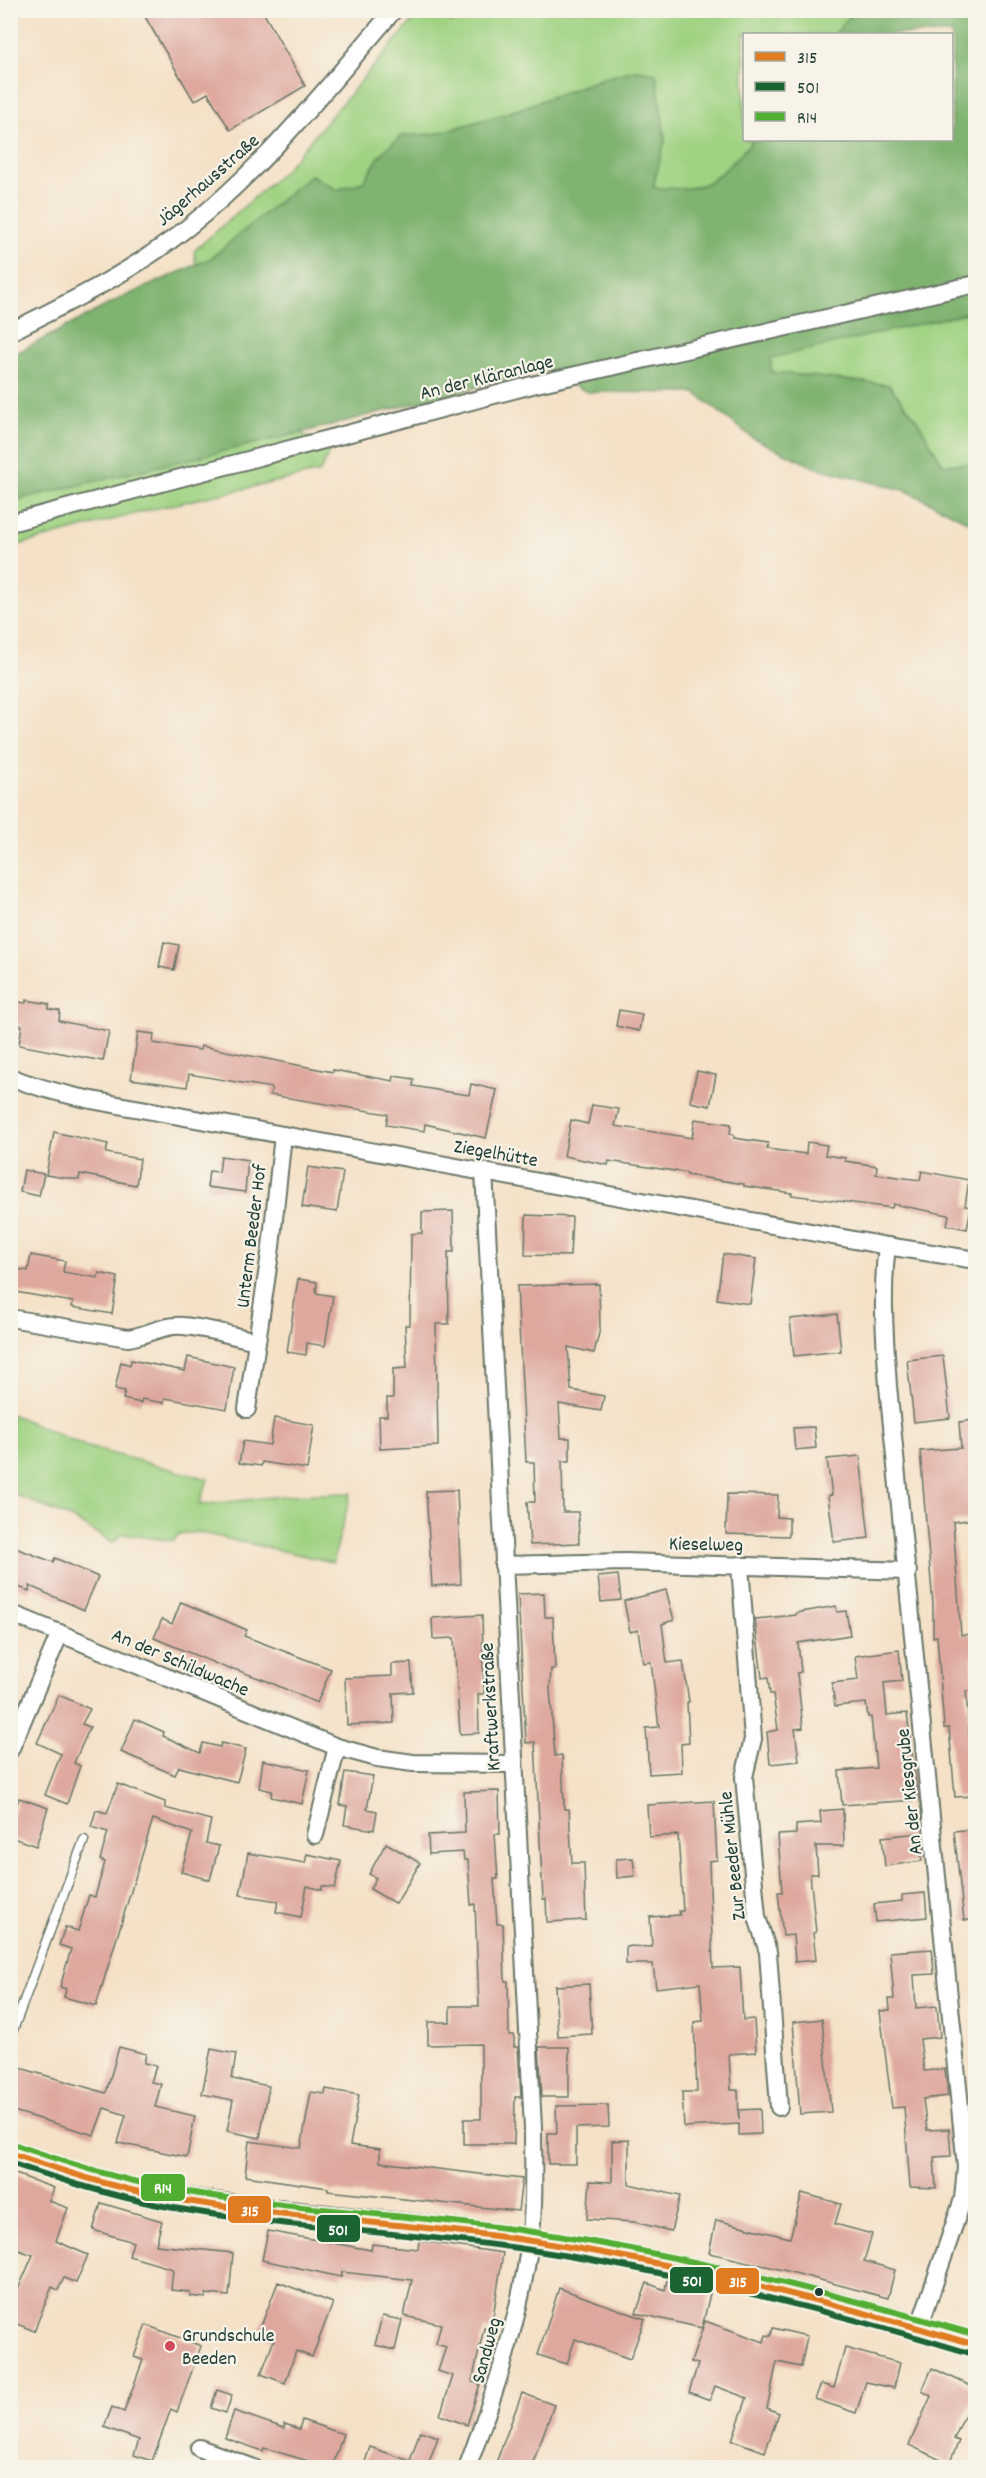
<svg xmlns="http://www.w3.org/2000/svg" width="986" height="2478" font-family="Dekko,sans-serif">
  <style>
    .green { fill: #9fd281; stroke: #5f885a; stroke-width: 1.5 }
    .forest { fill: #7fb46f; stroke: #4f7852; stroke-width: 1.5 }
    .building { fill: #dea89f }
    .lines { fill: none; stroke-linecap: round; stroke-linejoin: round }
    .lane-casing { stroke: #6a7667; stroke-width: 11 }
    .street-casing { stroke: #6a7667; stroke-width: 20 }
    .secondary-casing { stroke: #6a7667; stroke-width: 27 }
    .lane { stroke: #fff; stroke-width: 8 }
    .street { stroke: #fff; stroke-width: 16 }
    .secondary { stroke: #fde5c5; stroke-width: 24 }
    .bus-1-casing { stroke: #f7f3e8; stroke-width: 10 }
    .bus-2-casing { stroke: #f7f3e8; stroke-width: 10 }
    .bus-3-casing { stroke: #f7f3e8; stroke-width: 10 }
    .bus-1 { stroke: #e07b21; stroke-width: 6 }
    .bus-2 { stroke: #1c6434; stroke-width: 6 }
    .bus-3 { stroke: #51ae31; stroke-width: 6 }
    .bus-dot { fill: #1f3d34; stroke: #f7f3e8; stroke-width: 2 }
    .poi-dot { fill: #d1495b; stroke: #f7f3e8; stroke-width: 2 }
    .labels { text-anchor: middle; stroke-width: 4.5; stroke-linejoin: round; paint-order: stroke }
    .street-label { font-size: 20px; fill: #1f3d34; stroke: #f7f3e8 }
    .poi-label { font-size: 20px; fill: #1f3d34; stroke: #f7f3e8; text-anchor: start }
    .line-badge { stroke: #f7f3e8; stroke-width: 2 }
    .badge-label { font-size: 16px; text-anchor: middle; font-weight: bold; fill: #fff }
  </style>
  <rect width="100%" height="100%" fill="#f7f3e8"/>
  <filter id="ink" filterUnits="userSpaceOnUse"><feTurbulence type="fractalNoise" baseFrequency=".0167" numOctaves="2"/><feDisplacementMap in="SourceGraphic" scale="12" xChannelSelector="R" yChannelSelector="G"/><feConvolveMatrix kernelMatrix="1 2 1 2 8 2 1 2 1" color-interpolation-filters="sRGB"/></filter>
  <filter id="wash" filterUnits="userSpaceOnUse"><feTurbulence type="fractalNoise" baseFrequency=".008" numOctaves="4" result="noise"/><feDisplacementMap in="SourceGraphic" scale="24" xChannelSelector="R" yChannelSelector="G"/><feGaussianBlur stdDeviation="1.35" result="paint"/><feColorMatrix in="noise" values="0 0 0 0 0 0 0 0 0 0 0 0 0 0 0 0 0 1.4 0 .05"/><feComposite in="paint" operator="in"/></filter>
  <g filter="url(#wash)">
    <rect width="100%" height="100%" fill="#f4e1c7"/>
    <g class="green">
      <path d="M466 10 854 11 835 34H744V140H753C742 153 723 174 709 182 693 191 670 189 653 187L665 140 656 73 635 70 601 79 508 113 435 134 401 136 382 153 363 182 337 190 311 175 211 258 196 265 194 251 285 170 421 11H432L452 23Z"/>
      <polygon points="975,311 975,463 943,465 917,420 889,385 771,372 770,358"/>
      <polygon points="300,433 331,448 320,472 153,509 11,547 11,501"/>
      <polygon points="11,1414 87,1447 208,1479 199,1505 291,1495 351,1493 333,1562 197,1532 179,1534 173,1541 122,1534 113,1543 71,1518 11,1493"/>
    </g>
    <path class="forest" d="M854 11H975V311L771 358V372L889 385 917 420 943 465 975 463V525L907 491 814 467 753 438 695 393 587 392 543 370 300 433 11 501V356L121 298 211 258 311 175 337 190 363 182 382 153 401 136 435 134 508 113 601 79 635 70 656 73 665 140 653 187C670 189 693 191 709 182 725 172 741 154 753 140H952V34H835Z"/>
    <g id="blocks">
      <g class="building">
        <polygon points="153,10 262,10 305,86 230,130 208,93 194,101 144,15"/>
        <polygon points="164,942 179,945 174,970 159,967"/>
        <polygon points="26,1000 49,1004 49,1009 60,1011 59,1021 109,1031 103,1061 19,1045 22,1025 10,1023 10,1001 26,1003"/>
        <polygon points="619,1010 642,1014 639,1031 616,1026"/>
        <polygon points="138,1032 154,1034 153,1043 200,1050 201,1046 333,1072 333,1070 393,1081 394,1076 414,1079 413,1086 448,1092 469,1095 471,1084 497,1090 486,1138 425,1124 424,1131 386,1125 388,1114 270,1095 272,1088 189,1074 187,1087 131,1079"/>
        <polygon points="697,1071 716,1075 710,1106 690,1102"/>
        <polygon points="592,1105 619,1109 615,1126 692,1138 695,1119 731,1124 730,1134 734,1135 734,1138 768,1143 767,1149 806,1154 807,1142 827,1145 825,1155 845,1158 845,1161 877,1166 876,1174 920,1180 922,1171 969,1180 965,1206 971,1207 967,1229 947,1225 949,1215 893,1204 892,1208 791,1195 792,1193 744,1186 744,1184 687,1175 687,1173 609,1161 608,1165 564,1156 571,1120 588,1124"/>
        <polygon points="54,1132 108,1144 106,1153 140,1159 136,1185 80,1174 79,1180 46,1175"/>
        <polygon points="221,1156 248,1160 245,1192 207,1187 209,1171 219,1172"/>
        <polygon points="308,1167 343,1172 337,1212 302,1207"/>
        <polygon points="24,1170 44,1174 39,1196 20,1192"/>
        <polygon points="453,1211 454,1252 448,1252 449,1324 436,1324 438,1446 380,1449 379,1416 387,1416 387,1398 393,1398 393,1369 407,1368 405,1325 410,1325 411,1234 422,1233 422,1212"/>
        <polygon points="526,1215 572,1217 570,1256 525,1255"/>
        <polygon points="723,1254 756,1259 750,1304 717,1299"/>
        <polygon points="31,1255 65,1261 63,1272 98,1278 99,1273 118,1277 112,1314 72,1307 73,1302 10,1291 10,1268 28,1271"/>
        <polygon points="298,1279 317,1282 316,1293 333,1296 325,1346 307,1343 306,1355 287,1352"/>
        <polygon points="599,1284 600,1329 594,1353 568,1347 571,1390 604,1396 601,1411 559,1404 561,1438 570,1438 570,1461 562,1461 563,1512 578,1512 579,1543 530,1545 527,1502 535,1502 534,1462 526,1462 517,1286"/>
        <polygon points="837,1314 841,1351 794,1356 790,1319"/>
        <polygon points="943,1356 950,1418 914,1422 907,1360"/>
        <polygon points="188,1357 234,1367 227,1409 165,1398 164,1403 142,1399 141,1403 123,1399 125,1391 115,1389 121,1362 130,1365 131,1360 185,1371"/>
        <polygon points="274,1418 314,1425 307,1469 262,1462 261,1466 239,1463 243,1441 270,1445"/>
        <polygon points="975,1420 975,1482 973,1482 975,1519 953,1522 961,1635 975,1634 975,1657 972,1657 974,1691 966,1691 970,1741 975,1740 975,1796 955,1797 949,1728 944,1728 937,1636 933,1637 933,1605 920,1451 961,1448 959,1422"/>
        <polygon points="814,1427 816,1448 795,1450 793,1428"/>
        <polygon points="860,1456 869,1538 834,1542 828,1496 832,1495 827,1459"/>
        <polygon points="457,1490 461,1584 432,1586 426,1491"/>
        <polygon points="727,1494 778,1495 777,1517 789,1518 789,1536 726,1534"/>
        <polygon points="10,1546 53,1562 55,1558 98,1577 84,1610 30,1586 29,1591 10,1584"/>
        <polygon points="618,1575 621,1600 601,1602 598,1577"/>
        <polygon points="666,1590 674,1620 662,1624 667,1663 683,1661 689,1702 687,1702 689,1743 681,1744 682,1772 649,1774 646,1728 659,1727 651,1662 643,1663 638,1630 630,1632 624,1601"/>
        <polygon points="544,1593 545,1617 553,1617 555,1669 551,1669 550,1689 555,1756 562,1755 564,1809 569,1809 572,1863 584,1863 586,1920 547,1922 546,1899 543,1899 535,1742 526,1743 518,1594"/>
        <polygon points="181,1602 247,1630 244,1636 331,1669 317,1703 267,1681 231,1668 231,1670 154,1638 162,1619 172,1624"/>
        <polygon points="836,1606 837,1612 846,1611 850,1635 798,1643 801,1672 797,1673 803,1728 795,1729 799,1761 770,1764 767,1732 778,1730 773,1694 770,1694 768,1677 762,1678 755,1619 796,1615 796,1613"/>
        <polygon points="482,1615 484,1694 478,1694 479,1733 460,1734 454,1638 433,1639 432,1618"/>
        <polygon points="899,1650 902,1681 884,1683 887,1715 907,1713 918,1800 842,1805 839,1771 876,1768 871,1717 868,1717 866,1703 835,1706 832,1683 858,1680 855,1656"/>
        <polygon points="411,1663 413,1692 393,1693 394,1723 347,1725 345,1678 392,1676 392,1664"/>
        <polygon points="59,1695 90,1709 82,1724 90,1727 74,1763 80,1766 67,1804 45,1795 61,1754 37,1743"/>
        <polygon points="135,1719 164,1732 163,1736 200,1753 203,1743 220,1747 221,1743 246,1749 237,1782 179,1767 175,1775 121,1752"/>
        <polygon points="263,1760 309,1770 302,1804 271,1797 272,1791 259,1788"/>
        <polygon points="345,1772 373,1776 367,1809 377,1811 374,1830 344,1825 347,1806 340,1805"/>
        <polygon points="118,1784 165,1802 165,1808 211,1820 206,1843 219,1846 210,1880 181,1872 192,1833 153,1819 96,2006 64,1997 66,1989 60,1987 71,1949 59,1945 65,1927 78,1931 89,1895 95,1897 105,1862 100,1860 108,1832 91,1827 96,1810 107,1813"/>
        <polygon points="499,1791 500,1834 495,1834 498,1879 494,1879 497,1924 503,1924 505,1981 508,1981 509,2035 514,2035 514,2047 518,2047 521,2097 515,2097 514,2144 464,2144 464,2119 481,2119 481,2044 428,2045 428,2022 450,2022 450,2006 479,2006 475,1904 471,1905 468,1860 464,1860 463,1852 429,1854 428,1835 465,1833 464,1792"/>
        <polygon points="19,1798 48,1808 36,1846 10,1837 10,1825"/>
        <polygon points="714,1801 717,1860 709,1861 713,1968 740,1967 743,2020 754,2019 756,2052 729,2054 731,2090 738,2090 739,2120 738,2110 760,2109 761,2134 739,2135 739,2124 684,2127 682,2092 697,2092 694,2022 703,2021 700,1983 656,1988 653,1964 626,1964 626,1946 652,1947 650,1917 680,1915 679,1911 683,1911 678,1835 649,1837 647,1805"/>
        <polygon points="843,1809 844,1846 816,1846 818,1874 810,1874 816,1932 813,1933 816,1960 795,1962 793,1935 783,1936 778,1892 782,1892 778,1835 796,1834 796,1825 821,1823 820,1811"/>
        <polygon points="975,1829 975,1920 964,1920 954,1831"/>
        <polygon points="919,1833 922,1861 885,1866 882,1837"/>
        <polygon points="386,1843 420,1863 396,1904 370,1889 376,1878 369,1874"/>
        <polygon points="248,1853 305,1863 307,1854 341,1861 335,1888 322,1886 322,1890 307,1886 301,1917 276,1912 278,1901 240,1895"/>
        <polygon points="633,1858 635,1876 617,1878 616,1859"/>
        <polygon points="925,1893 927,1917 876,1922 874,1904 902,1901 902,1895"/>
        <polygon points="932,1949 934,1974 914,1975 916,2008 937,2006 940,2037 920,2039 924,2071 945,2069 948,2096 923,2099 927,2130 949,2129 951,2156 934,2157 936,2188 910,2187 904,2107 892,2108 880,2011 890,2010 889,1999 894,1999 890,1952"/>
        <polygon points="589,1984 592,2034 558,2036 555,1986"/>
        <polygon points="822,2019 831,2112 800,2114 793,2022"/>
        <polygon points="119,2047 146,2054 144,2063 156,2066 151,2082 161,2084 155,2107 195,2116 187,2157 118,2143 126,2115 104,2108 94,2135 10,2110 10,2065 106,2093"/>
        <polygon points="539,2047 569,2047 569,2097 542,2097"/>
        <polygon points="211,2049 236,2054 232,2079 269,2086 260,2138 227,2131 233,2100 202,2094"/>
        <polygon points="326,2089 359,2095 350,2145 380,2149 380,2162 522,2179 518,2211 328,2191 328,2188 245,2176 249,2141 301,2148 311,2092 325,2094"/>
        <polygon points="608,2105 609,2127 576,2128 576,2164 548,2164 548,2133 557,2133 556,2106"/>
        <polygon points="629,2140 629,2184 680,2196 671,2231 634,2222 587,2219 590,2181 612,2182 612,2141"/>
        <polygon points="10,2172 54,2188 49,2201 68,2208 56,2241 88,2255 76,2283 64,2278 58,2290 52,2287 34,2331 10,2321 10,2308 33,2255 10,2247"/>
        <polygon points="802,2193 841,2204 835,2224 872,2234 864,2261 895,2270 888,2298 783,2270 709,2253 716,2220 790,2238"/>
        <polygon points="101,2203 162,2221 156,2245 233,2253 229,2296 206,2294 206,2298 190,2296 190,2292 171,2290 173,2269 129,2256 133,2242 93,2230"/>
        <polygon points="268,2231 371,2250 372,2244 418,2249 419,2241 503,2253 491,2330 484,2328 472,2382 480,2384 467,2425 440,2415 453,2376 438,2371 446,2347 436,2344 441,2324 404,2316 412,2280 342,2272 341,2277 262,2260"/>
        <polygon points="667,2280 711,2289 702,2328 636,2313 647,2283 665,2290"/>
        <polygon points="278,2282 333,2303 312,2357 296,2351 285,2383 261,2374 274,2340 258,2334"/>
        <polygon points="559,2288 645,2319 630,2359 575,2339 567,2364 538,2355"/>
        <polygon points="382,2316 402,2320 395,2350 375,2345"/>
        <polygon points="705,2321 764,2342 766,2335 771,2336 773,2328 807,2336 801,2367 777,2362 767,2408 779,2413 765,2452 732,2440 747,2398 715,2386 710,2400 689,2392 698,2364 691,2362"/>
        <polygon points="146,2325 201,2346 177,2412 171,2409 152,2461 134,2455 139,2440 104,2427 112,2407 124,2412 143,2360 134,2357"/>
        <polygon points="845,2348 900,2363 894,2388 866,2382 856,2413 815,2399 821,2384 834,2388"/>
        <polygon points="932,2368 975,2388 975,2392 954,2439 959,2441 949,2464 909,2445 931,2396 922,2391"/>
        <polygon points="217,2390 232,2395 226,2413 211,2408"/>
        <polygon points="522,2393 554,2405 531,2468 494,2468"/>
        <polygon points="234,2411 284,2428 285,2424 299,2429 302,2420 343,2434 332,2468 264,2448 263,2451 225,2438"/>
        <polygon points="420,2431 438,2437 427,2468 363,2468 370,2447 410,2461"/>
      </g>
    </g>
  </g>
  <g filter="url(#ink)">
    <use href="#blocks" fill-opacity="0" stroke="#6a7667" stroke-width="1.5"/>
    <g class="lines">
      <g class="lane-casing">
        <polyline id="lane" points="10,2038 84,1840"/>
      </g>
      <g class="street-casing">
        <g id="street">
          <path d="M10 332C72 301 133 271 187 228 266 166 328 86 394 10"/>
          <polyline points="10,523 532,385 976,284"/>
          <path d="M10 1077C63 1098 123 1105 179 1116L887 1246 976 1260"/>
          <path d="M887 1246C881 1293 885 1339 888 1386L966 2167 963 2199 919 2328"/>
          <path d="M10 1318 128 1338C146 1336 164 1324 183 1326 208 1328 233 1336 257 1341"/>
          <polyline points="247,1409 271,1247 283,1135"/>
          <polyline points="503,1565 625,1562 908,1571"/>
          <polyline points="740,1565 753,1739 744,1777 757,1917 768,1952 779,2107"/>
          <polyline points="10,1613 337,1747 377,1758 413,1763 513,1764"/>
          <polyline points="10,1750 60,1633"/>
          <polyline points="315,1835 337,1747"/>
          <polyline points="199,2448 254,2468"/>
          <path d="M467 2468C495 2393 519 2321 530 2242 535 2205 533 2165 533 2128L484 1171"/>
        </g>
      </g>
      <g class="secondary-casing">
        <path id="secondary" d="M10 2153C54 2168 98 2182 144 2193 190 2203 238 2207 286 2213 368 2222 451 2229 532 2241 683 2264 830 2300 976 2345"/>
      </g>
      <use href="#lane" class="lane"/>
      <use href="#street" class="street"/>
      <use href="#secondary" class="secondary"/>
      <g class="bus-1-casing">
        <path id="bus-1" d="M10 2153C60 2170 111 2187 163 2197 285 2219 409 2222 532 2241 682 2264 830 2301 976 2345"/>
      </g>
      <g class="bus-2-casing">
        <path id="bus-2" d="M10 2163C59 2179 108 2195 158 2205 281 2229 407 2231 531 2250 681 2273 828 2310 973 2354"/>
      </g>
      <g class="bus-3-casing">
        <path id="bus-3" d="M13 2144C61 2161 110 2177 160 2187 283 2211 409 2213 533 2232 683 2255 830 2292 976 2335"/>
      </g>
      <use href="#bus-1" class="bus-1"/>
      <use href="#bus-2" class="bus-2"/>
      <use href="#bus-3" class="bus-3"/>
    </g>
  </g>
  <circle class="bus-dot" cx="819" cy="2292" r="5"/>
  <circle class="poi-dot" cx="170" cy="2346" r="6"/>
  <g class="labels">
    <g class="street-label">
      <text transform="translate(207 179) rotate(-41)" y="7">Jägerhausstraße</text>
      <text transform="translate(486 376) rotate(-14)" y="7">An der Kläranlage</text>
      <text transform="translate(496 1152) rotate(10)" y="7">Ziegelhütte</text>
      <text transform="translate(250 1236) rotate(-83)" y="7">Unterm Beeder Hof</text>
      <text transform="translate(706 1543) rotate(1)" y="7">Kieselweg</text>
      <text transform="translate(181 1661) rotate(23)" y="7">An der Schildwache</text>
      <text transform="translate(489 1707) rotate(-93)" y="7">Kraftwerkstraße</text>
      <text transform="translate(908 1792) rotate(-96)" y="7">An der Kiesgrube</text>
      <text transform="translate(731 1856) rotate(-96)" y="7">Zur Beeder Mühle</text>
      <text transform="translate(485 2350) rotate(-75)" y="7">Sandweg</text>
    </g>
    <g class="poi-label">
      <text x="182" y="2341">Grundschule<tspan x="182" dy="23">Beeden</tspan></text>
    </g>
  </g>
  <g class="line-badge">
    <rect x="140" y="2173" width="46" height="29" rx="6" fill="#51ae31"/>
    <rect x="227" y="2195" width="45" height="29" rx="6" fill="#e07b21"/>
    <rect x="316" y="2214" width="45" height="29" rx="6" fill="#1c6434"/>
    <rect x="669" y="2266" width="45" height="28" rx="6" fill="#1c6434"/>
    <rect x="715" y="2267" width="45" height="28" rx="6" fill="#e07b21"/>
  </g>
  <g class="badge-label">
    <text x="163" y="2193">R14</text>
    <text x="250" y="2216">315</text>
    <text x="338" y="2235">501</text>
    <text x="692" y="2286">501</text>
    <text x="738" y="2287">315</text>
  </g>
  <rect width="986" height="2478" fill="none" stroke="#f7f3e8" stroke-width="36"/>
  <rect x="743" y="33" width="210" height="108" fill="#f7f3e8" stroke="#a1aaa0" stroke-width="1.5"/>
  <rect x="755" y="52" width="30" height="9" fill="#e07b21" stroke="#a1aaa0" stroke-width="1.5"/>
  <text x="797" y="63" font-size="18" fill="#1f3d34">315</text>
  <rect x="755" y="82" width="30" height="9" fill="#1c6434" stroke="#a1aaa0" stroke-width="1.5"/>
  <text x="797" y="93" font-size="18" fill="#1f3d34">501</text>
  <rect x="755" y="112" width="30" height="9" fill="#51ae31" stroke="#a1aaa0" stroke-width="1.5"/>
  <text x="797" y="123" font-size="18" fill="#1f3d34">R14</text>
</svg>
